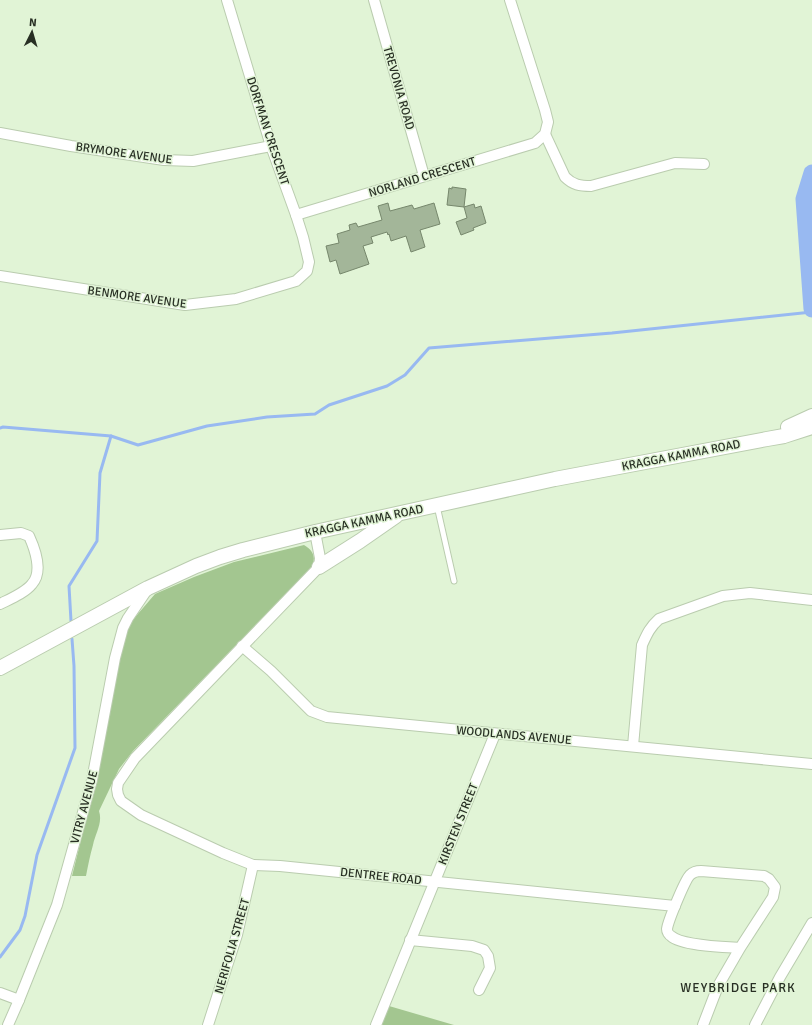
<svg xmlns="http://www.w3.org/2000/svg" width="812" height="1025" font-family="Signika,sans-serif">
  <style>
    .green { fill: #a3c690 }
    .lines { fill: none; stroke-linecap: round; stroke-linejoin: round }
    .stream { stroke: #98b9f1; stroke-width: 3 }
    .river { stroke: #98b9f1; stroke-width: 17 }
    .building { fill: #a3b699; stroke: #76876c }
    .service-casing { stroke: #baccaf; stroke-width: 7 }
    .minor-casing { stroke: #baccaf; stroke-width: 12 }
    .secondary-casing { stroke: #baccaf; stroke-width: 16 }
    .service { stroke: #fff; stroke-width: 5 }
    .minor { stroke: #fff; stroke-width: 10 }
    .secondary { stroke: #fff; stroke-width: 14 }
    .labels { text-anchor: middle; stroke-width: 3; stroke-linejoin: round; paint-order: stroke }
    .street-label { font-size: 12px; fill: #282f24; stroke: #e1f4d6 }
    .neighbourhood-label { font-size: 13px; letter-spacing: 1px; fill: #282f24; stroke: #e1f4d6 }
  </style>
  <rect width="100%" height="100%" fill="#e1f4d6"/>
  <g class="green">
    <path d="M304 545C315 551 317 561 309 570L133 751 119 769 99 811C103 823 95 834 93 845 90 855 88 866 86 876H72L100 764 124 636 131 622 155 594 194 577 234 562Z"/>
    <polygon points="389,1006 454,1025 382,1025"/>
  </g>
  <g class="lines">
    <g class="stream">
      <polyline points="0,428 3,427 111,436 138,445 207,426 267,417 315,414 329,405 387,386 405,375 429,348 612,333 812,312"/>
      <polyline points="71,621 69,586 97,541 100,473 111,436"/>
      <polyline points="0,957 20,930 25,916 37,855 75,748 74,666 72,639"/>
    </g>
    <polyline class="river" points="812,173 804,199 812,309"/>
  </g>
  <g class="building">
    <polygon points="452,187 466,189 464,207 474,204 475,208 481,206 486,223 473,228 474,230 461,235 456,222 467,218 464,207 447,205 449,188 452,189"/>
    <polygon points="388,203 390,211 412,205 414,209 434,203 440,224 420,230 425,247 411,252 406,236 391,241 389,234 388,235 387,232 371,237 373,243 363,246 369,264 340,274 336,260 330,262 326,246 339,243 337,234 350,230 349,225 356,223 358,227 382,220 378,206"/>
  </g>
  <g class="lines">
    <g class="service-casing">
      <polyline id="service" points="437,506 454,581"/>
    </g>
    <g class="minor-casing">
      <g id="minor">
        <polyline points="374,0 424,176"/>
        <polyline points="0,133 71,146 164,160 193,161 271,146"/>
        <path d="M545 134 565 177C573 185 580 186 591 186L675 163 704 164"/>
        <polyline points="296,215 535,143 545,134 548,122 545,110 510,0"/>
        <polyline points="0,276 185,305 236,299 296,281 307,271 309,262 303,237 296,215 271,146 227,0"/>
        <polyline points="315,532 320,558 319,567 135,758 118,783 117,789 118,795 121,801 141,815 223,853 253,865 280,866 675,906"/>
        <path d="M0 535 21 533 29 536C35 549 43 572 32 584 25 593 10 599 0 604"/>
        <polyline points="242,646 271,671 311,711 327,717 812,764"/>
        <path d="M633 746 642 645C647 634 650 627 659 619L723 596 750 593 812 600"/>
        <polyline points="410,940 472,946 484,950 488,956 490,968 479,990"/>
        <polyline points="0,993 19,1000"/>
        <polyline points="8,1025 19,1000 57,905 92,780 115,658 123,628 128,618 147,590"/>
        <polyline points="208,1025 237,935 253,865"/>
        <polyline points="376,1025 495,734"/>
        <path d="M703 1025 718 986 740 948 773 897 775 887 769 879 764 876 701 871C697 871 693 872 690 875 685 880 668 921 667 929 667 932 669 935 671 936 682 946 725 947 740 948"/>
        <polyline points="755,1025 780,977 812,923"/>
      </g>
    </g>
    <g class="secondary-casing">
      <g id="secondary">
        <polyline points="788,427 812,416"/>
        <polyline points="319,567 360,541 396,516"/>
        <polyline points="0,668 148,588 196,566 220,557 243,550 315,532 555,479 767,439 784,436 812,427"/>
      </g>
    </g>
    <use href="#service" class="service"/>
    <use href="#minor" class="minor"/>
    <use href="#secondary" class="secondary"/>
  </g>
  <g class="labels">
    <g class="street-label">
      <text transform="translate(399 88) rotate(74)" y="4">TREVONIA ROAD</text>
      <text transform="translate(268 131) rotate(72)" y="4">DORFMAN CRESCENT</text>
      <text transform="translate(124 153) rotate(8)" y="4">BRYMORE AVENUE</text>
      <text transform="translate(422 177) rotate(-17)" y="4">NORLAND CRESCENT</text>
      <text transform="translate(137 297) rotate(8)" y="4">BENMORE AVENUE</text>
      <text transform="translate(681 455) rotate(-11)" y="4">KRAGGA KAMMA ROAD</text>
      <text transform="translate(364 521) rotate(-12)" y="4">KRAGGA KAMMA ROAD</text>
      <text transform="translate(514 735) rotate(5)" y="4">WOODLANDS AVENUE</text>
      <text transform="translate(84 807) rotate(-75)" y="4">VITRY AVENUE</text>
      <text transform="translate(458 824) rotate(-68)" y="4">KIRSTEN STREET</text>
      <text transform="translate(381 876) rotate(6)" y="4">DENTREE ROAD</text>
      <text transform="translate(232 946) rotate(-74)" y="4">NERIFOLIA STREET</text>
    </g>
    <g class="neighbourhood-label">
      <text x="738" y="992">WEYBRIDGE PARK</text>
    </g>
  </g>
  <g transform="translate(32 32) rotate(5)" stroke="#e1f4d6" stroke-width="3" paint-order="stroke">
  <path d="M0-3L7 15L0 10L-7 15Z" fill="#282f24"/>
  <text y="-6" font-size="11" font-weight="bold" text-anchor="middle" fill="#282f24">N</text>
  </g>
</svg>
